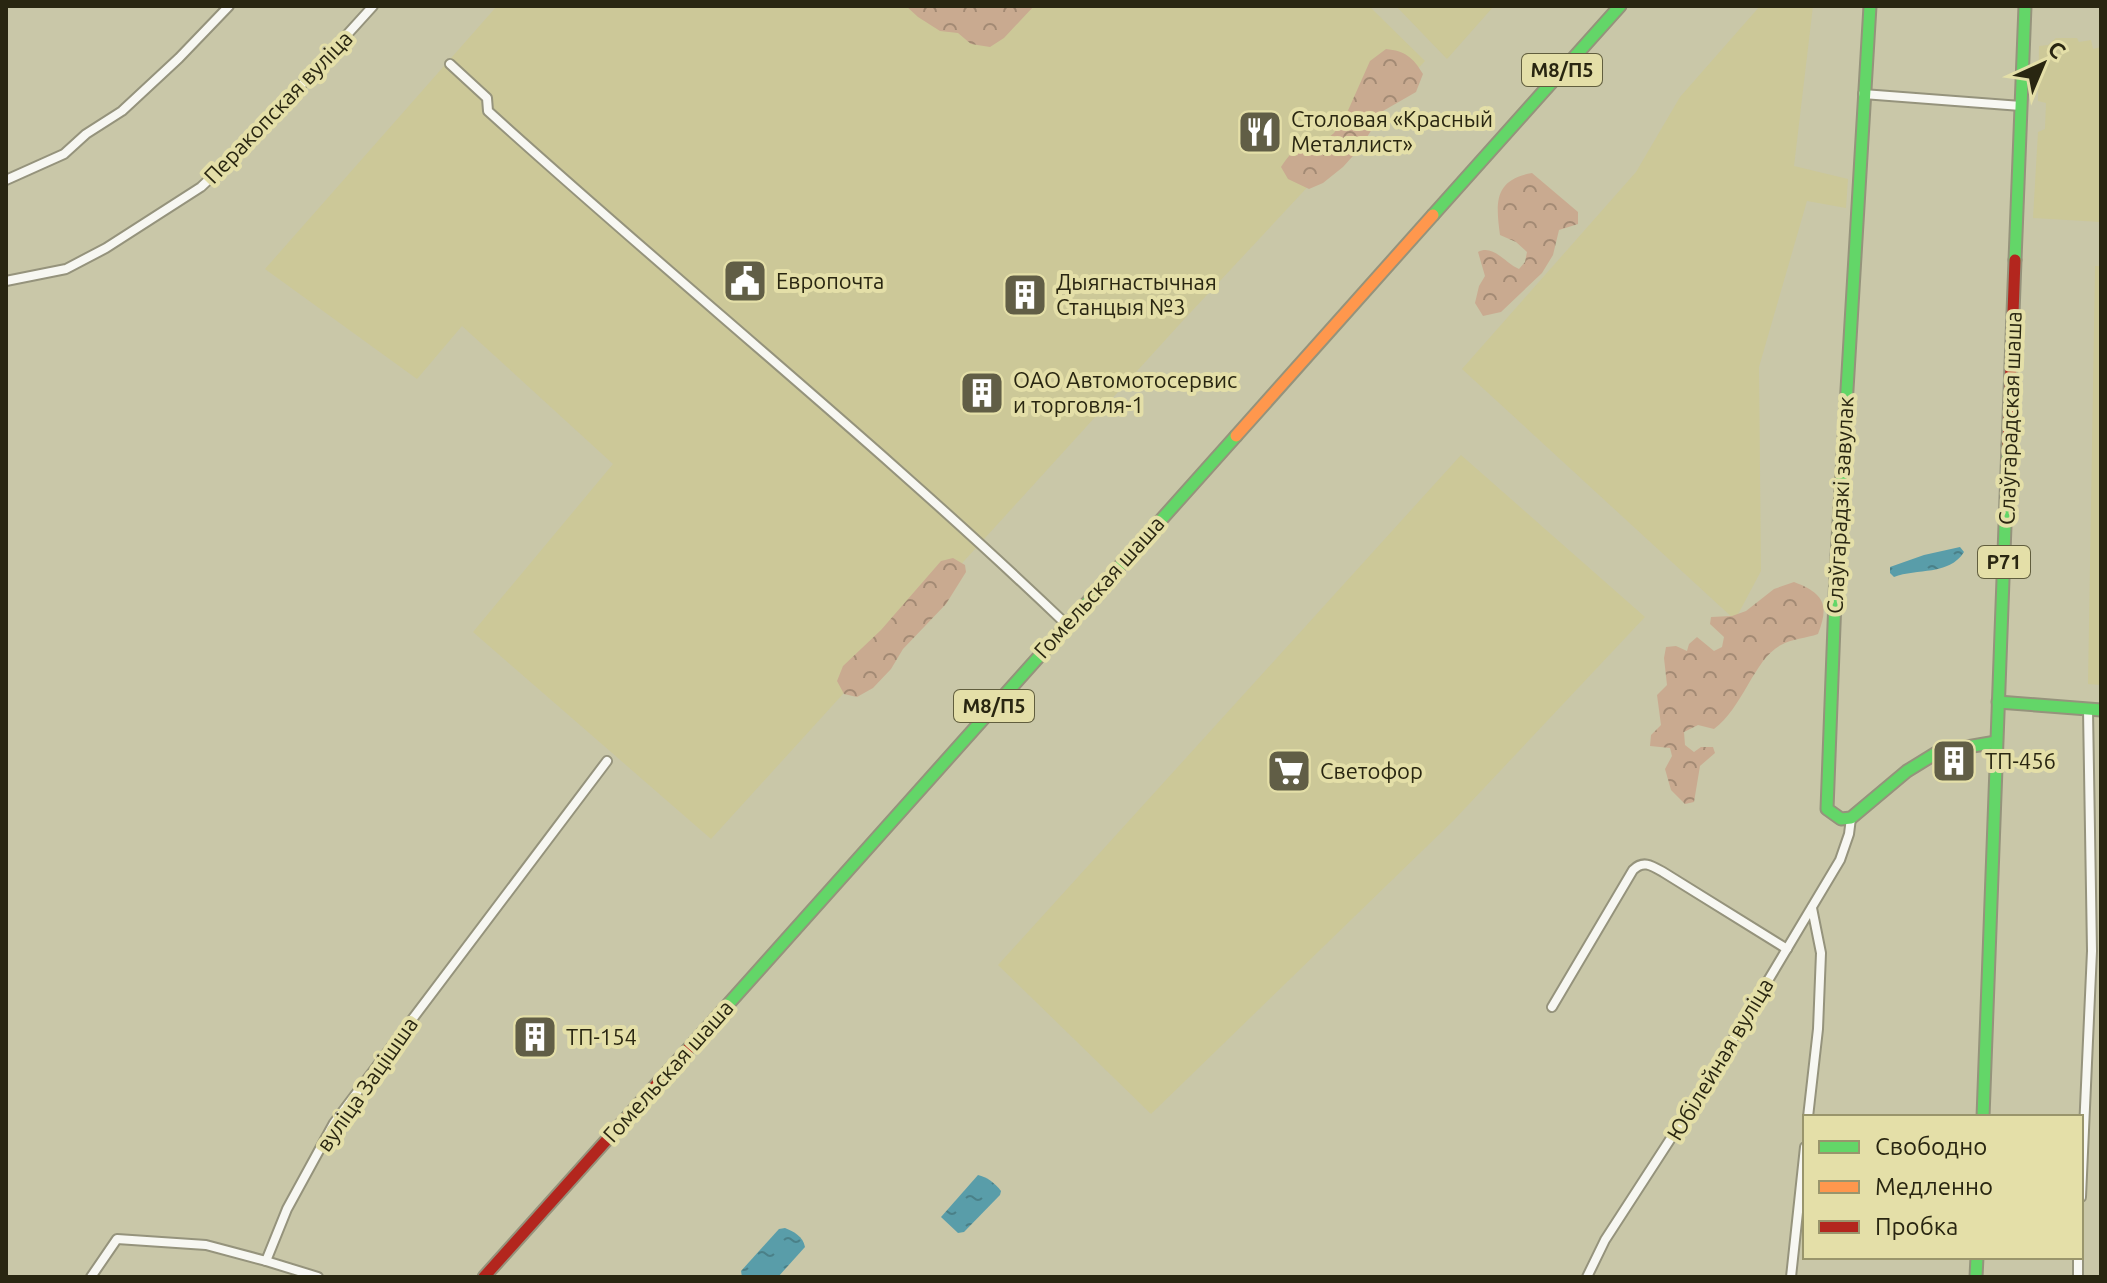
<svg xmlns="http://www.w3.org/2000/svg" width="2107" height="1283" font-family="Ubuntu,sans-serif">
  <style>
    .built { fill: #ccc898 }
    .forest { fill: url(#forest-crowns) }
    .water { fill: url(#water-ripples) }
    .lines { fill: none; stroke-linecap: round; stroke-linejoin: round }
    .street-casing { stroke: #95937c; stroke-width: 12 }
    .fast-casing { stroke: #95937c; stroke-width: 15 }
    .slow-casing { stroke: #95937c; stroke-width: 15 }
    .jam-casing { stroke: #95937c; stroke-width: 15 }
    .street { stroke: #f7f7f2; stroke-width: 8 }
    .fast { stroke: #63d668; stroke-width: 11 }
    .slow { stroke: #ff974d; stroke-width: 11 }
    .jam { stroke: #b3261e; stroke-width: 11 }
    .labels { text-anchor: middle; stroke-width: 8; stroke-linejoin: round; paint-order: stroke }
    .shield { fill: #e4dfa8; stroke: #615e3e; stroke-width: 2 }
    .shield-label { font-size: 20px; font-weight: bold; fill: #292611 }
    .street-label { font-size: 22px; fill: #292611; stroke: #e4dfa8 }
    .poi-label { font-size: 22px; fill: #292611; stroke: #e4dfa8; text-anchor: start }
  </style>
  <defs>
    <pattern id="forest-crowns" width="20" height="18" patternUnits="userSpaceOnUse" patternTransform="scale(2)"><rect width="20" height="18" fill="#c9aa90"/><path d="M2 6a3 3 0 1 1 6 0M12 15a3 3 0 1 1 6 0" fill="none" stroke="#a38a74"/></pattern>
    <pattern id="water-ripples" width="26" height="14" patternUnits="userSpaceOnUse" patternTransform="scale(2)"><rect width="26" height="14" fill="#599da9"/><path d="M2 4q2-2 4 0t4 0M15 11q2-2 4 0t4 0" fill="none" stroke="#4a8088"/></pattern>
  </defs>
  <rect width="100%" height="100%" fill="#c9c7a8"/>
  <g class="built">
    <polygon points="497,6 1369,6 1425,61 1178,326 711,839 473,632 613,464 462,326 417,379 265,269"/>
    <polygon points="1396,6 1494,6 1447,59"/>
    <polygon points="1760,6 1813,6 1794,166 1848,179 1846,208 1807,201 1759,367 1761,571 1735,620 1462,369 1636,172 1680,97"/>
    <polygon points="2056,38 2077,38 2079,42 2091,40 2093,49 2101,47 2101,222 2033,218 2038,132 2045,129 2046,103 2038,101 2039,46 2048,45"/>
    <polygon points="2095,266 2101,266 2101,685 2088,684"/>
    <polygon points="1461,455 1645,617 1454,820 1151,1114 998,965"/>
  </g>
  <g class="forest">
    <polygon points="906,6 1034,6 1004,38 990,47 971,44 958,33 940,31 918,17"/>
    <path d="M1386 49C1405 51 1413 57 1423 74L1416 92 1383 111 1361 147 1343 167 1323 183 1309 189 1288 179 1281 167C1291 151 1298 145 1317 147L1334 133 1346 115 1370 61Z"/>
    <path d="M1532 173 1578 212V224L1559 230 1553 255 1542 273 1501 312 1483 316 1475 303 1479 286 1485 276 1478 252C1493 244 1505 263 1519 269L1525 262 1527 252 1516 242 1500 235C1496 204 1493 180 1532 173Z"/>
    <polygon points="953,558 965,565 966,572 946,604 903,649 891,669 873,688 857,697 844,694 837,681 843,666 881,630 941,561"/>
    <path d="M1794 582C1823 593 1830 604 1818 634 1807 638 1791 639 1781 645 1754 659 1743 708 1714 729L1698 725 1684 732 1685 745 1694 752 1701 747H1713L1715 753 1700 766 1694 802 1685 804 1671 790 1665 769 1672 756 1670 748 1650 746 1651 735 1661 725 1657 695 1667 685 1664 658 1666 647 1676 646 1687 651 1689 644 1697 637 1714 651 1722 647 1724 637 1710 624 1711 617 1732 616 1746 611 1774 589Z"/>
  </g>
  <g class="water">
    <path d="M1960 547 1964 552C1949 576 1917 568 1894 577L1890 573V567L1924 555Z"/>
    <path d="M978 1175C987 1177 995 1183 1001 1191L1000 1195 964 1232 958 1233 941 1217Z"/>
    <path d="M785 1228C794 1232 803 1236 805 1247L778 1277H742L741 1271 779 1229Z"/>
  </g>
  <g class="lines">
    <g class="street-casing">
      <g id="street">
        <path d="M450 64 487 98 488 111C679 284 880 446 1066 624"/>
        <polyline points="1863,94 2021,106"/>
        <polyline points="6,180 64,154 86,134 122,111 179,58 229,6"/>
        <polyline points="6,281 66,269 106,248 201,187 256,135 373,6"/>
        <path d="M1552 1007 1633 870C1643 860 1651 865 1663 872L1787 949"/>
        <polyline points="1808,1117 1818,1029 1821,953 1812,908"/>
        <polyline points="2081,1197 2092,951 2088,710"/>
        <polyline points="266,1261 318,1277"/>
        <polyline points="91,1277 117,1239 206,1245 266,1261 287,1209 334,1123 607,761"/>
        <polyline points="1587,1277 1605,1240 1708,1081 1840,860 1849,834 1851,818"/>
        <polyline points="1791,1277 1805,1147"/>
        <polyline points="2078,1277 2078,1257"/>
      </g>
    </g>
    <g class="fast-casing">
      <g id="fast">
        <polyline points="1870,6 1836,573 1827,809 1841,819 1851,818 1907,771 1938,752 1996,742"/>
        <polyline points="1433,215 1620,6"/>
        <polyline points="2015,260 2025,6"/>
        <polyline points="1998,702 2101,710"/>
        <polyline points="707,1028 1236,436"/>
        <polyline points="1983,1117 2008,445"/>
        <polyline points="1976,1277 1977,1257"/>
      </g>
    </g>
    <g class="slow-casing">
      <polyline id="slow" points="1236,436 1433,215"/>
    </g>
    <g class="jam-casing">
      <g id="jam">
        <polyline points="2008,445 2015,260"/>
        <polyline points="484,1277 707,1028"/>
      </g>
    </g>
    <use href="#street" class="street"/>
    <use href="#fast" class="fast"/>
    <use href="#slow" class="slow"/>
    <use href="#jam" class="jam"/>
  </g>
  <defs>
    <g id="restaurant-square" transform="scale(2.3)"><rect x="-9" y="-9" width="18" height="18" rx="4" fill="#615e46" stroke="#e4dfa8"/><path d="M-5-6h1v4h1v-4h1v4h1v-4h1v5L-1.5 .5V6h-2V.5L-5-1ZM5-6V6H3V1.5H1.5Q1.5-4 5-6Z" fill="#fff"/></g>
    <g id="civic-square" transform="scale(2.3)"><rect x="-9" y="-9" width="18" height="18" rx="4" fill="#615e46" stroke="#e4dfa8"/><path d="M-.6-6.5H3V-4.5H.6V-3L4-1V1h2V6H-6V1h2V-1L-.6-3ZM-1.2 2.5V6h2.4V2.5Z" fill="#fff"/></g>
    <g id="building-square" transform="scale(2.3)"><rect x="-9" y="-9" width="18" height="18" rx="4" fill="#615e46" stroke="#e4dfa8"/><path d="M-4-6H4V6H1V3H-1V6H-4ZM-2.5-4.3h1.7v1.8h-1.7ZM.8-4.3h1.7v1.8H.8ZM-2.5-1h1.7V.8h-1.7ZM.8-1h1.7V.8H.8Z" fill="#fff"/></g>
    <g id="supermarket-square" transform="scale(2.3)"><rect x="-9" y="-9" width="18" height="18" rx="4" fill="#615e46" stroke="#e4dfa8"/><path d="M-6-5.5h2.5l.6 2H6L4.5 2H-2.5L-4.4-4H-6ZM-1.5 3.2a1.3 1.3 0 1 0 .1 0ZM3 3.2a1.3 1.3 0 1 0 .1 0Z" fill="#fff"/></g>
  </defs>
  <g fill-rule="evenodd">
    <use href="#restaurant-square" x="1260" y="132"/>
    <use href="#civic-square" x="745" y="281"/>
    <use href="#building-square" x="1025" y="295"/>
    <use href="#building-square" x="982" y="393"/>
    <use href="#building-square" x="1954" y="761"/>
    <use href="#supermarket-square" x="1289" y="771"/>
    <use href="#building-square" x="535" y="1037"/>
  </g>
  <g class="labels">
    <g class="shield">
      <rect x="1522" y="54" width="80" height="32" rx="6"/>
      <rect x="1978" y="546" width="52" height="32" rx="6"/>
      <rect x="954" y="690" width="80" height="32" rx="6"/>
    </g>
    <g class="shield-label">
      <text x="1562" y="77">М8/П5</text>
      <text x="2004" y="569">Р71</text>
      <text x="994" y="713">М8/П5</text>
    </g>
    <g class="street-label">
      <text transform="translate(278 107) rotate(-46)" y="8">Перакопская вуліца</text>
      <text transform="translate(2010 418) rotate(-88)" y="8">Слаўгарадская шаша</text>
      <text transform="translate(1840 505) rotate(-87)" y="8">Слаўгарадзкі завулак</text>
      <text transform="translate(1099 587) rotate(-48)" y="8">Гомельская шаша</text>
      <text transform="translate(1720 1059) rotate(-59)" y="8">Юбілейная вуліца</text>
      <text transform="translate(668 1071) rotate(-48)" y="8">Гомельская шаша</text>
      <text transform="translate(367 1084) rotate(-55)" y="8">вуліца Зацішша</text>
    </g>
    <g class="poi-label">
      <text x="1291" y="127">Столовая «Красный<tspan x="1291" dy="25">Металлист»</tspan></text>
      <text x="776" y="289">Европочта</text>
      <text x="1056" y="290">Дыягнастычная<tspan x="1056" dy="25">Станцыя №3</tspan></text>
      <text x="1013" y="388">ОАО Автомотосервис<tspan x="1013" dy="25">и торговля-1</tspan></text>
      <text x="1985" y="769">ТП-456</text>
      <text x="1320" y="779">Светофор</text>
      <text x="566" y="1045">ТП-154</text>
    </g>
  </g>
  <rect width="2107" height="1283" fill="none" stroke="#292611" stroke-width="16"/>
  <rect x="1803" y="1115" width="280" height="144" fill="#e4dfa8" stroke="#99956c" stroke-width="2"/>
  <rect x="1819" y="1141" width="40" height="12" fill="#63d668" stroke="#99956c" stroke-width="2"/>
  <text x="1875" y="1155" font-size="24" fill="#292611">Свободно</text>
  <rect x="1819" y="1181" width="40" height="12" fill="#ff974d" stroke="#99956c" stroke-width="2"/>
  <text x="1875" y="1195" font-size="24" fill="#292611">Медленно</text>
  <rect x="1819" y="1221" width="40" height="12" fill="#b3261e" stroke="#99956c" stroke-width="2"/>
  <text x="1875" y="1235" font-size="24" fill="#292611">Пробка</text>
  <g transform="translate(2043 64) rotate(44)" stroke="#e4dfa8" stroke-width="6" paint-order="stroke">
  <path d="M0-6L14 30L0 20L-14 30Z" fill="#292611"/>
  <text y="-12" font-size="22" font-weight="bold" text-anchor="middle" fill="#292611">С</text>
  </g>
</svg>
